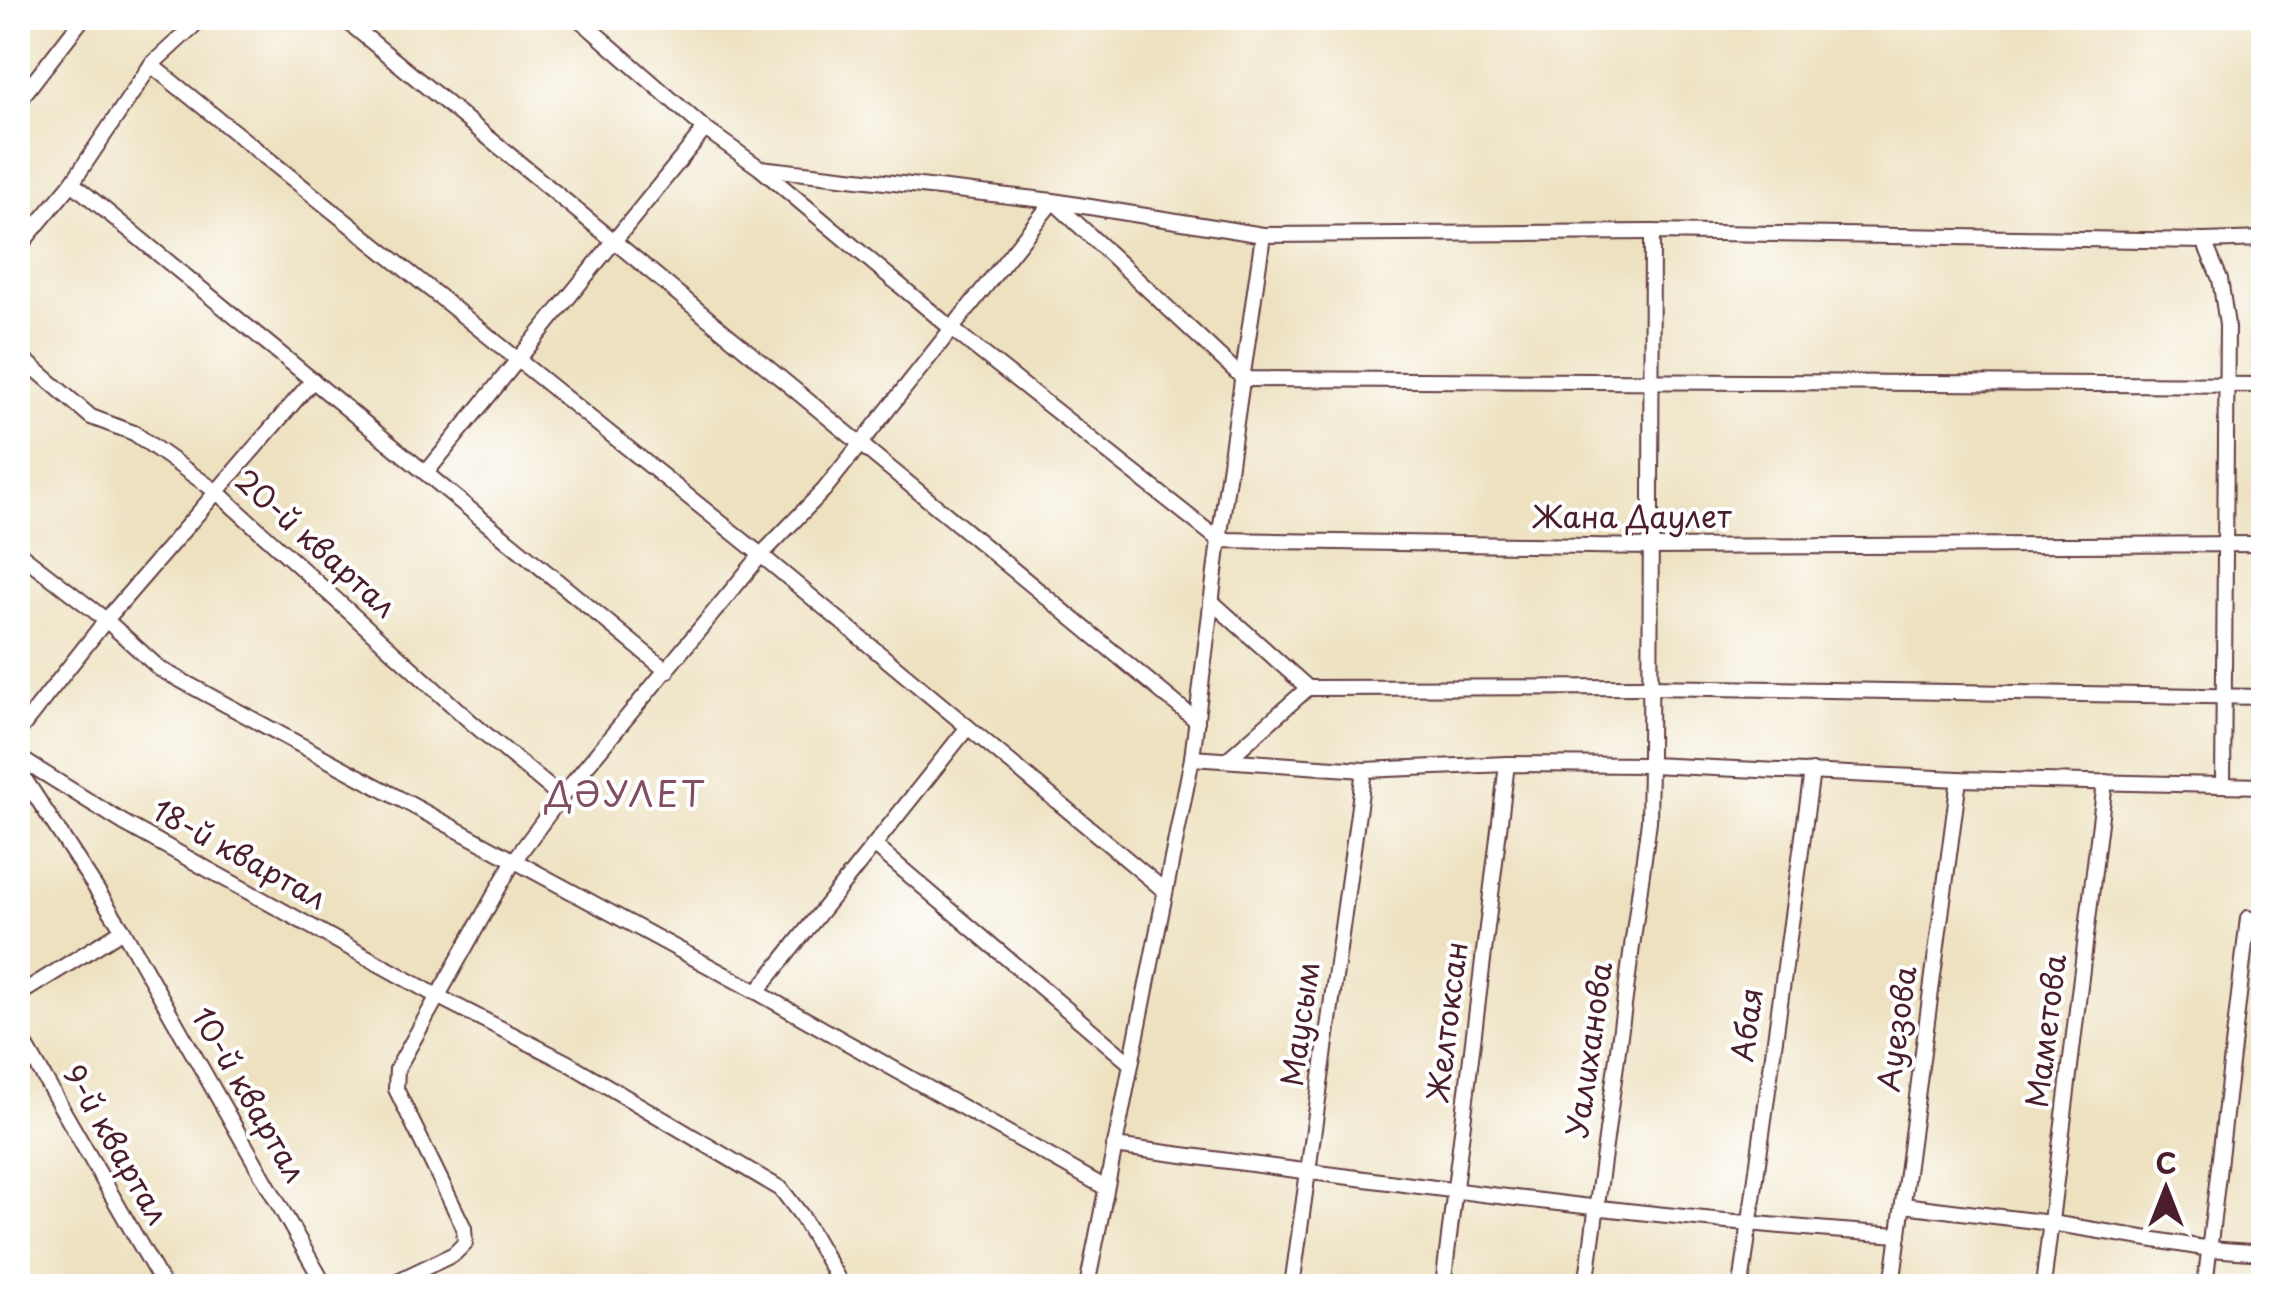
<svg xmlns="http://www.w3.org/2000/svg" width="2281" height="1304" font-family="'Playpen Sans',sans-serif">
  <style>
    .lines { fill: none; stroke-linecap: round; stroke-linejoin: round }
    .minor-casing { stroke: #623c41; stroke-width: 18 }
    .minor { stroke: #fff; stroke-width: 14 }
    .labels { text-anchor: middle; stroke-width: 8; stroke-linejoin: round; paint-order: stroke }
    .street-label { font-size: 30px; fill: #4a1f2b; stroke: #fff }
    .quarter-label { font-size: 35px; letter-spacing: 2.5px; fill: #824c61; stroke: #fff }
  </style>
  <rect width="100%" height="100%" fill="#fff"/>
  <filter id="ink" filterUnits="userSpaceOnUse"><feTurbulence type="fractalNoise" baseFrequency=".01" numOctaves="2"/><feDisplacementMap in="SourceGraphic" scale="20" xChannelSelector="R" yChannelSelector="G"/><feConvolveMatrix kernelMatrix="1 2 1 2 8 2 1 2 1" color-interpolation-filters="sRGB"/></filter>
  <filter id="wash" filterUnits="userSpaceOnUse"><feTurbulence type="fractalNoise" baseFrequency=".0048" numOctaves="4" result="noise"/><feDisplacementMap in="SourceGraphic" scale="40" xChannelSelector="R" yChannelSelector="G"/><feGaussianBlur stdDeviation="2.25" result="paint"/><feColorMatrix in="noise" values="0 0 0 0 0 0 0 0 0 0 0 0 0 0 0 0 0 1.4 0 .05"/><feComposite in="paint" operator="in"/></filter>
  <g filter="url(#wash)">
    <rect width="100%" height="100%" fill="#ede1c0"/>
  </g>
  <g filter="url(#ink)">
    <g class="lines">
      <g class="minor-casing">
        <g id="minor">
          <polyline points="202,18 151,65 72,183 667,671"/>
          <polyline points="343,18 1197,721"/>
          <polyline points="578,18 705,129 760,168 1053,201 1263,235"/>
          <polyline points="151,65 761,555 1165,891"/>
          <polyline points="18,102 83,18"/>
          <polyline points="760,168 952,329 1219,540 1263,235 1652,232"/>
          <polyline points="2264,239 2204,241 1652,232 1650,765 1959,779 2264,786"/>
          <polyline points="2204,241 2220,279 2227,325 2223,784"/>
          <polyline points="18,248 72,183"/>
          <polyline points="18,354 91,417 134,433 217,492 471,722 561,797"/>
          <polyline points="426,473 705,129"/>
          <polyline points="18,552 106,620 160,669 757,992 968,727"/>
          <polyline points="1211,601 1308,688"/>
          <polyline points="18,732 106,620 313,380"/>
          <polyline points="18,757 124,823 437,996 568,1063 781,1189 801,1215 842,1286"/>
          <polyline points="1192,758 1219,540 1649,547 2264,544"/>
          <polyline points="1228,759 1308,688 1648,687 2264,697"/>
          <polyline points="18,769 123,930 325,1286"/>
          <polyline points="874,845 1131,1064"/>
          <polyline points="757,992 1106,1188"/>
          <polyline points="18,995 123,930"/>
          <polyline points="18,1032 164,1286"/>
          <path d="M1114 1146C1376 1180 1636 1218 1899 1235"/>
          <polyline points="1903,1205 2051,1223 2210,1249 2264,1253"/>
          <polyline points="387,1286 454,1254 465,1243 464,1228 396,1089 397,1069 513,862 561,797 761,555 824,490 1053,201 1244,379 2264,385"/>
          <polyline points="1087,1286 1192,758 1364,770 1507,764 1650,765 1649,821 1586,1286"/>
          <polyline points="1292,1286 1364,770"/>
          <polyline points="1443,1286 1507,764"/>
          <polyline points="1741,1286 1812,771"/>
          <polyline points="1892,1286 1959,779"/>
          <polyline points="2043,1286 2105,782"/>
          <polyline points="2205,1286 2248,918"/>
        </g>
      </g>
      <use href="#minor" class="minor"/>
    </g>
  </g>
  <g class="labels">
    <g class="street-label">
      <text x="1632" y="528">Жана Даулет</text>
      <text transform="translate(315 544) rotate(42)" y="10">20-й квартал</text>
      <text transform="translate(239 855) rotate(29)" y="10">18-й квартал</text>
      <text transform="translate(1448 1022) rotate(-83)" y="10">Желтоксан</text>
      <text transform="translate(1301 1024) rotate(-82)" y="10">Маусым</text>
      <text transform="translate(1748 1025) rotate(-82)" y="10">Абая</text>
      <text transform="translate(1898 1029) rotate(-82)" y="10">Ауезова</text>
      <text transform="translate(2047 1031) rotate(-83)" y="10">Маметова</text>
      <text transform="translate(1590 1050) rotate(-82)" y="10">Уалиханова</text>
      <text transform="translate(248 1095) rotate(60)" y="10">10-й квартал</text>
      <text transform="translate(115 1145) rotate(60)" y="10">9-й квартал</text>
    </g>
    <g class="quarter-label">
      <text x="626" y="807">ДӘУЛЕТ</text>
    </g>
  </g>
  <rect width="2281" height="1304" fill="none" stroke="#fff" stroke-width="60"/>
  <g transform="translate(2166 1189)" stroke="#ffffff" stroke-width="8" paint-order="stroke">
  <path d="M0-8L18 38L0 25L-18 38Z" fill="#4a1f2b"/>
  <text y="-15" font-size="28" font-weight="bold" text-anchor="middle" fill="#4a1f2b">С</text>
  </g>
</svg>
